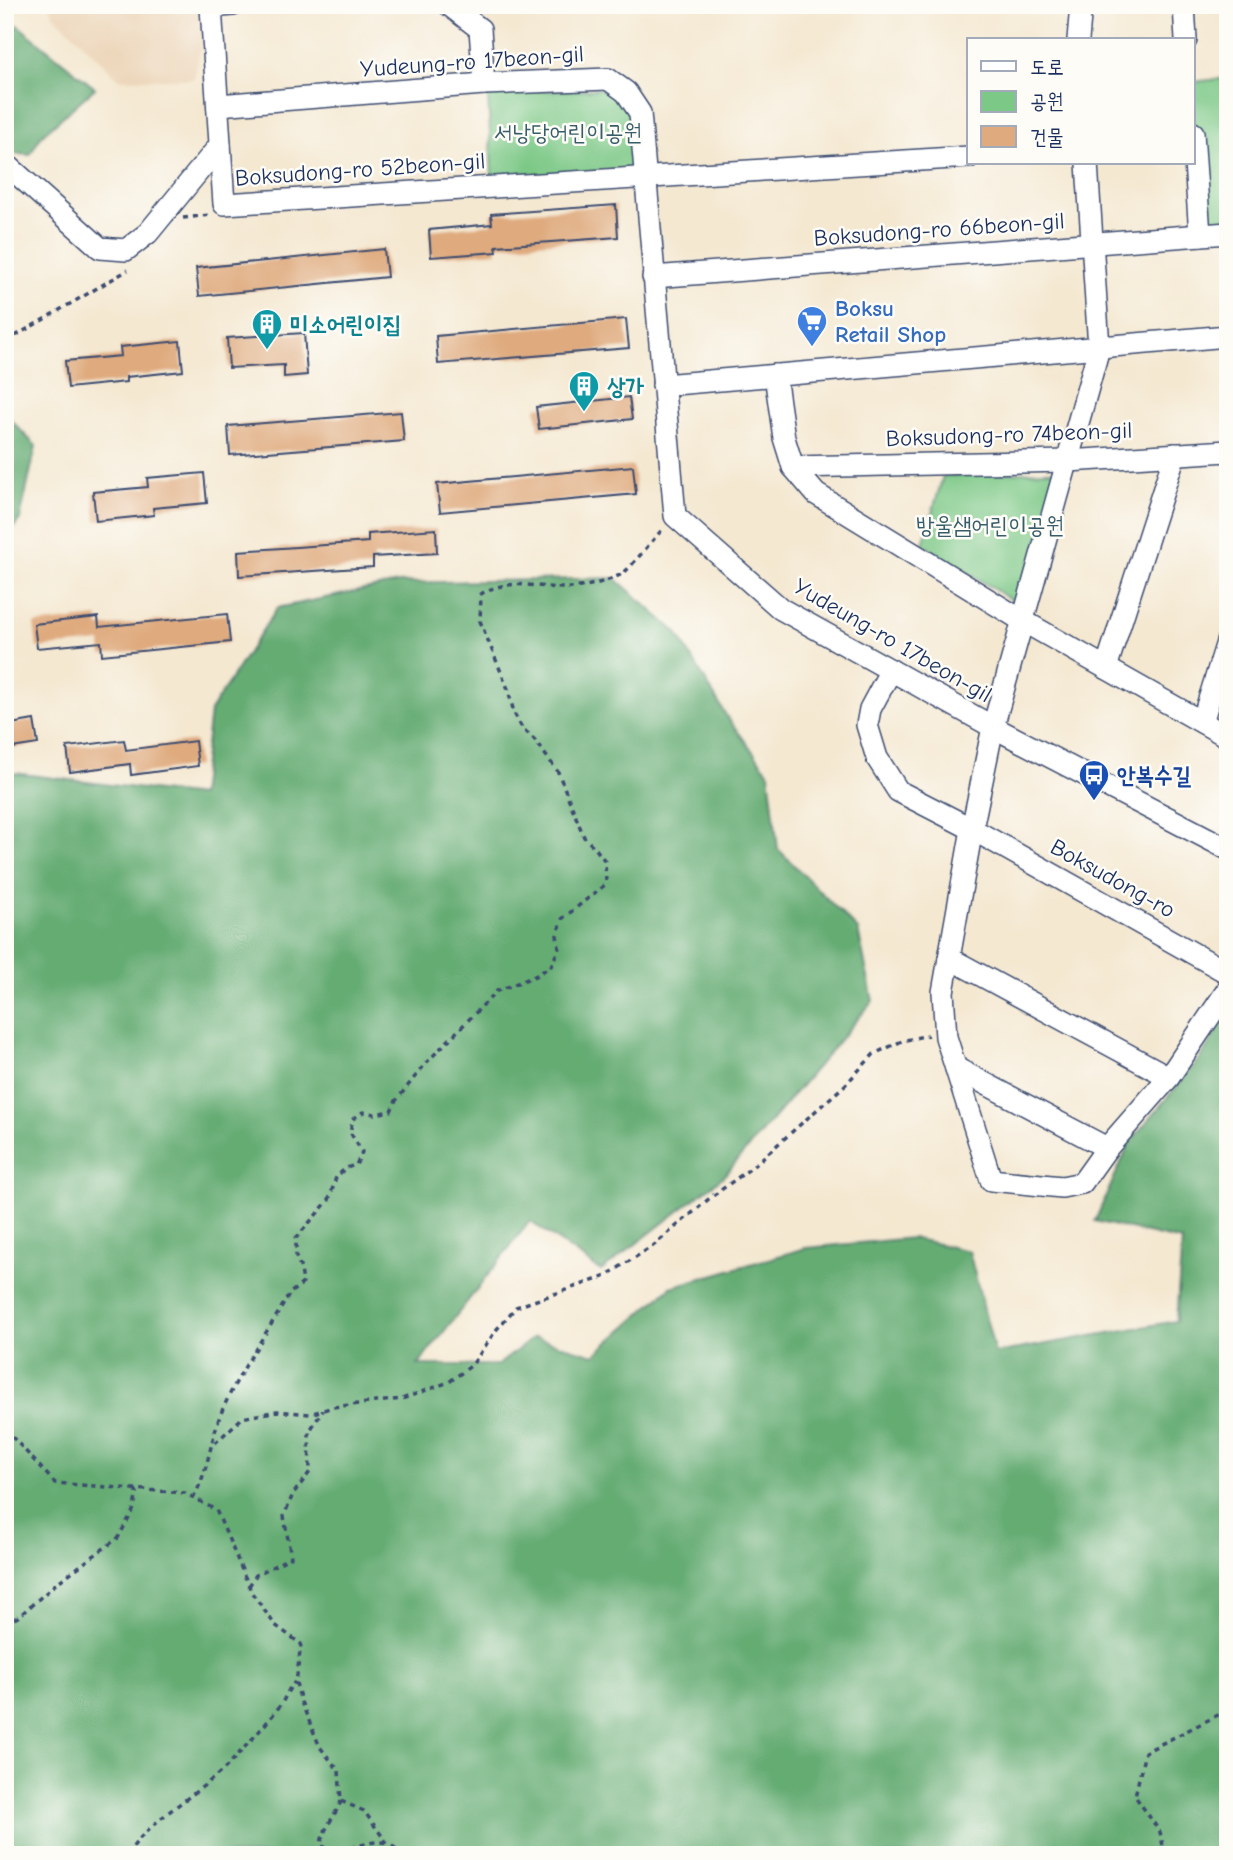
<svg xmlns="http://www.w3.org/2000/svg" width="1233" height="1860" font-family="'Comic Neue','Poor Story',sans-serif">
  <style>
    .built { fill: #edd7bb }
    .green { fill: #7cc886; stroke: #4c7c72; stroke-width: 2 }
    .forest { fill: #65ac73; stroke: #406e68; stroke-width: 2 }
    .building { fill: #dfaa7e }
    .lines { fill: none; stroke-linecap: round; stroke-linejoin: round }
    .minor-casing { stroke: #3c4b6f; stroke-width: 24 }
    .path { stroke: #3c4b6f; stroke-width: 3.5; stroke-dasharray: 5 5; stroke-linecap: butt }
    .minor { stroke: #fff; stroke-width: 21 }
    .labels { text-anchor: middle; stroke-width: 5; stroke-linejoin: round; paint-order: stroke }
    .street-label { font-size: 23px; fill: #1b2f5e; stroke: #fdfcf7 }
    .park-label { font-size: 23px; fill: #385d6a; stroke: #fdfcf7 }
    .shop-label { font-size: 23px; font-weight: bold; fill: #366cbe; stroke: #fdfcf7; text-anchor: start }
    .culture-label { font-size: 23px; font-weight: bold; fill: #0d838f; stroke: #fdfcf7; text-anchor: start }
    .transit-label { font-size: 23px; font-weight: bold; fill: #164399; stroke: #fdfcf7; text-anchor: start }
  </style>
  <rect width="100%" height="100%" fill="#fdfcf7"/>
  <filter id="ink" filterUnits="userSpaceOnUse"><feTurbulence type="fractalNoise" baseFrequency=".0143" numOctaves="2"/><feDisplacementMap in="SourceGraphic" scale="14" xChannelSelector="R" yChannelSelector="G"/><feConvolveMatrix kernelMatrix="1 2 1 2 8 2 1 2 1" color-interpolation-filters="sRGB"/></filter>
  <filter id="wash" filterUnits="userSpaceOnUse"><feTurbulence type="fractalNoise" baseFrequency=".00686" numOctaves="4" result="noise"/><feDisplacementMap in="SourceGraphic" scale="28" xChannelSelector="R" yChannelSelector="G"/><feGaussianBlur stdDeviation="1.57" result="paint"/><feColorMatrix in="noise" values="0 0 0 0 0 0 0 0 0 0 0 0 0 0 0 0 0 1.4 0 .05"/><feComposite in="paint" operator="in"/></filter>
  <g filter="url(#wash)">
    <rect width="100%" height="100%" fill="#f4e8d1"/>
    <polygon class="built" points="50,5 209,5 194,79 119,79 53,14"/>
    <g class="green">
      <polygon points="1228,78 1228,224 1199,226 1193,133 1193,82"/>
      <polygon points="608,89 634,114 641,171 492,177 488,92"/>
      <polygon points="1065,470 1019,605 923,544 943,476"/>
    </g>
    <g class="forest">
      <polygon points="5,6 15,23 95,88 41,136 30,155 5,153"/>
      <polygon points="5,414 36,446 20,519 5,540"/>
      <polygon points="615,578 677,633 727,717 769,773 778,849 858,930 873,1001 725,1175 601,1271 530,1221 418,1365 498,1365 534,1337 594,1355 671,1287 806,1248 912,1238 969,1251 995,1353 1176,1321 1182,1241 1095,1221 1130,1142 1201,1057 1228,1012 1228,1855 5,1855 5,772 200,796 210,711 277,608 398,583"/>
    </g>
    <g id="blocks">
      <g class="building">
        <polygon points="616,205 618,237 496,246 497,252 431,257 429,230 492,224 491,214"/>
        <polygon points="384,249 387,277 199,296 196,268"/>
        <polygon points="626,319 629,348 438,364 436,336"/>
        <polygon points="304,333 307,375 284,377 284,365 229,368 227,338"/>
        <polygon points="180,341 183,371 126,377 126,382 68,388 65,361 121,356 120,347"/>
        <polygon points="629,397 632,419 539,429 536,407"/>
        <polygon points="401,412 404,441 230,455 228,426"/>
        <polygon points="633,466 636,494 440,512 437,484"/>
        <polygon points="204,473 207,503 153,508 154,515 96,521 93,492 148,487 147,478"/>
        <polygon points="436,529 437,553 373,557 373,567 239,576 238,551 368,542 368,534"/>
        <polygon points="227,614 230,642 102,655 101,642 37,648 34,624 98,617 99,627"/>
        <polygon points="34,720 38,744 5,749 5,725"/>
        <polygon points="124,740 126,750 195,741 198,766 131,775 130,764 70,772 67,747"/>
      </g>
    </g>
  </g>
  <g filter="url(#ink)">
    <use href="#blocks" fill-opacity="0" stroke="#3c4b6f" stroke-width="2"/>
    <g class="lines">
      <g class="minor-casing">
        <g id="minor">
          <polyline points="233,5 211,7 224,204 969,157"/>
          <polyline points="449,5 480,29 484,84"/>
          <polyline points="1184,5 1186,40"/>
          <polyline points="1078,40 1081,5"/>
          <polyline points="218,105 484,84 608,79 626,92 640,113 675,516 781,609 993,727 1228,849"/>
          <polyline points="1193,133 1200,235"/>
          <polyline points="5,163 100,248 126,250 148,233 220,145"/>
          <polyline points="1087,163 1099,348 993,727 972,829 943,992 946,1037 991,1180 1062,1187 1082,1183 1107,1148 1169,1077 1228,989"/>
          <polyline points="653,277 1228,233"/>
          <polyline points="775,375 784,438 793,467 816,494 1023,621 1228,737"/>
          <polyline points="663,385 1228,336"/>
          <polyline points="793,467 1068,461 1228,451"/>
          <polyline points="1106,668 1175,454"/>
          <polyline points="891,670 870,709 867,725 877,758 898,791 972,829 1228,973"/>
          <polyline points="1202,722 1228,639"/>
          <polyline points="949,958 1169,1077"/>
          <polyline points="956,1068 1107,1148"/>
        </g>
      </g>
      <g class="path">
        <polyline points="183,218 210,215"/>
        <polyline points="5,337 17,335 128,270"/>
        <polyline points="5,1429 55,1483 185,1493 216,1510 252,1593 275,1625 301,1644 296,1683 301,1702 320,1747 339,1771 341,1801 364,1811 387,1843 407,1855"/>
        <polyline points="215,1443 242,1418 277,1411 310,1414 333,1407 402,1399 449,1382 472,1365 497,1329 516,1307 604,1277 653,1246 710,1198 751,1168 845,1085 874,1054 902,1041 928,1035"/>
        <path d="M193 1498C208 1473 210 1442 220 1416 236 1375 268 1332 290 1293L303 1283 301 1269 296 1257V1238L329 1200 336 1177 346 1168 356 1165 362 1152 350 1132 353 1119 363 1112 375 1114 391 1111 395 1102 426 1063 497 991 535 976 551 966 559 948 557 935 562 919 606 884 605 861 595 848 584 837 558 772 534 739 522 728 514 713 508 689 480 621 481 594C509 577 535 588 565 588 584 588 606 582 622 574 629 570 654 538 662 530"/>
        <polyline points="249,1586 256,1575 291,1557 284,1516 293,1494 310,1472 309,1432 323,1410"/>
        <polyline points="5,1623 18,1617 58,1582 118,1538 133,1511 137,1493 134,1488"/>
        <path d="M341 1801C336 1815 322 1830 321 1845 341 1860 364 1837 387 1843"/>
        <path d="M127 1855C155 1813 202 1794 235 1758 250 1741 268 1723 281 1704 286 1697 288 1688 295 1682"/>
        <polyline points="1165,1855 1160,1832 1135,1796 1145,1752 1228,1710"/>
      </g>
      <use href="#minor" class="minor"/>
    </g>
  </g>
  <defs>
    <g id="supermarket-pin" transform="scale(1.575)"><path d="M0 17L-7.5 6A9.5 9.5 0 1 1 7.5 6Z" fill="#3f7fe0" stroke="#fdfcf7"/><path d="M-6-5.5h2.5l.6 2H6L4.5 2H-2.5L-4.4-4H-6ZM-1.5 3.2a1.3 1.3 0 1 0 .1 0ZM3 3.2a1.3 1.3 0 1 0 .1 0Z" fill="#fff"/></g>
    <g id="building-pin" transform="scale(1.575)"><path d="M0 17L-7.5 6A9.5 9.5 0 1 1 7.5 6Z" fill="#0f9aa8" stroke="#fdfcf7"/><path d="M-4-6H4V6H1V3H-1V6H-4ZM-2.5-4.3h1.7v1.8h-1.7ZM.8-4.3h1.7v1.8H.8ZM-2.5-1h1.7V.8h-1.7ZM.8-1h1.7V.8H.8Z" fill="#fff"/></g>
    <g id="bus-pin" transform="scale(1.575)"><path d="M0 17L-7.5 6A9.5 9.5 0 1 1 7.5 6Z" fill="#1a4fb4" stroke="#fdfcf7"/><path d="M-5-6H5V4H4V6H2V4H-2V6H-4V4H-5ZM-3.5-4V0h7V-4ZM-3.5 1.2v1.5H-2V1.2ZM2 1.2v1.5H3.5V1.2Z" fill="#fff"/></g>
  </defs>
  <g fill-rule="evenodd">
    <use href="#supermarket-pin" x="812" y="321"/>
    <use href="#building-pin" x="267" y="324"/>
    <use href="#building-pin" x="584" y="386"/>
    <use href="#bus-pin" x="1094" y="775"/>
  </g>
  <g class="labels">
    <g class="street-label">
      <text transform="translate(472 61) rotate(-4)" y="8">Yudeung-ro 17beon-gil</text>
      <text transform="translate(360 169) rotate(-4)" y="8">Boksudong-ro 52beon-gil</text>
      <text transform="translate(939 229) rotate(-4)" y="8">Boksudong-ro 66beon-gil</text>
      <text transform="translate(1009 434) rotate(-2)" y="8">Boksudong-ro 74beon-gil</text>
      <text transform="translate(893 640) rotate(30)" y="8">Yudeung-ro 17beon-gil</text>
      <text transform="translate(1113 878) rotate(29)" y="8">Boksudong-ro</text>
    </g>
    <g class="park-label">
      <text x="568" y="140">서낭당어린이공원</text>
      <text x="990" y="533">방울샘어린이공원</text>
    </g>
    <g class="shop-label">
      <text x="835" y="316">Boksu<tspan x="835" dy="26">Retail Shop</tspan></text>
    </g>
    <g class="culture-label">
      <text x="290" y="332">미소어린이집</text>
      <text x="607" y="394">상가</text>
    </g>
    <g class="transit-label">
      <text x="1117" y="783">안복수길</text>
    </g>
  </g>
  <rect width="1233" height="1860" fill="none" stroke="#fdfcf7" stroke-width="28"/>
  <rect x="967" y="38" width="228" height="126" fill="#fdfcf7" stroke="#a3aaba" stroke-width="2"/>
  <rect x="981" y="61" width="35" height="10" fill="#ffffff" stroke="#a3aaba" stroke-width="2"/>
  <text x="1030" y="74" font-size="21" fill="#1b2f5e">도로</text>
  <rect x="981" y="91" width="35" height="21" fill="#7cc886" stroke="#a3aaba" stroke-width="2"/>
  <text x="1030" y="108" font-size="21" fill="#1b2f5e">공원</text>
  <rect x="981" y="126" width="35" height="21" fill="#dfaa7e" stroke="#a3aaba" stroke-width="2"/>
  <text x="1030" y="144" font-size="21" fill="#1b2f5e">건물</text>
</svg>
